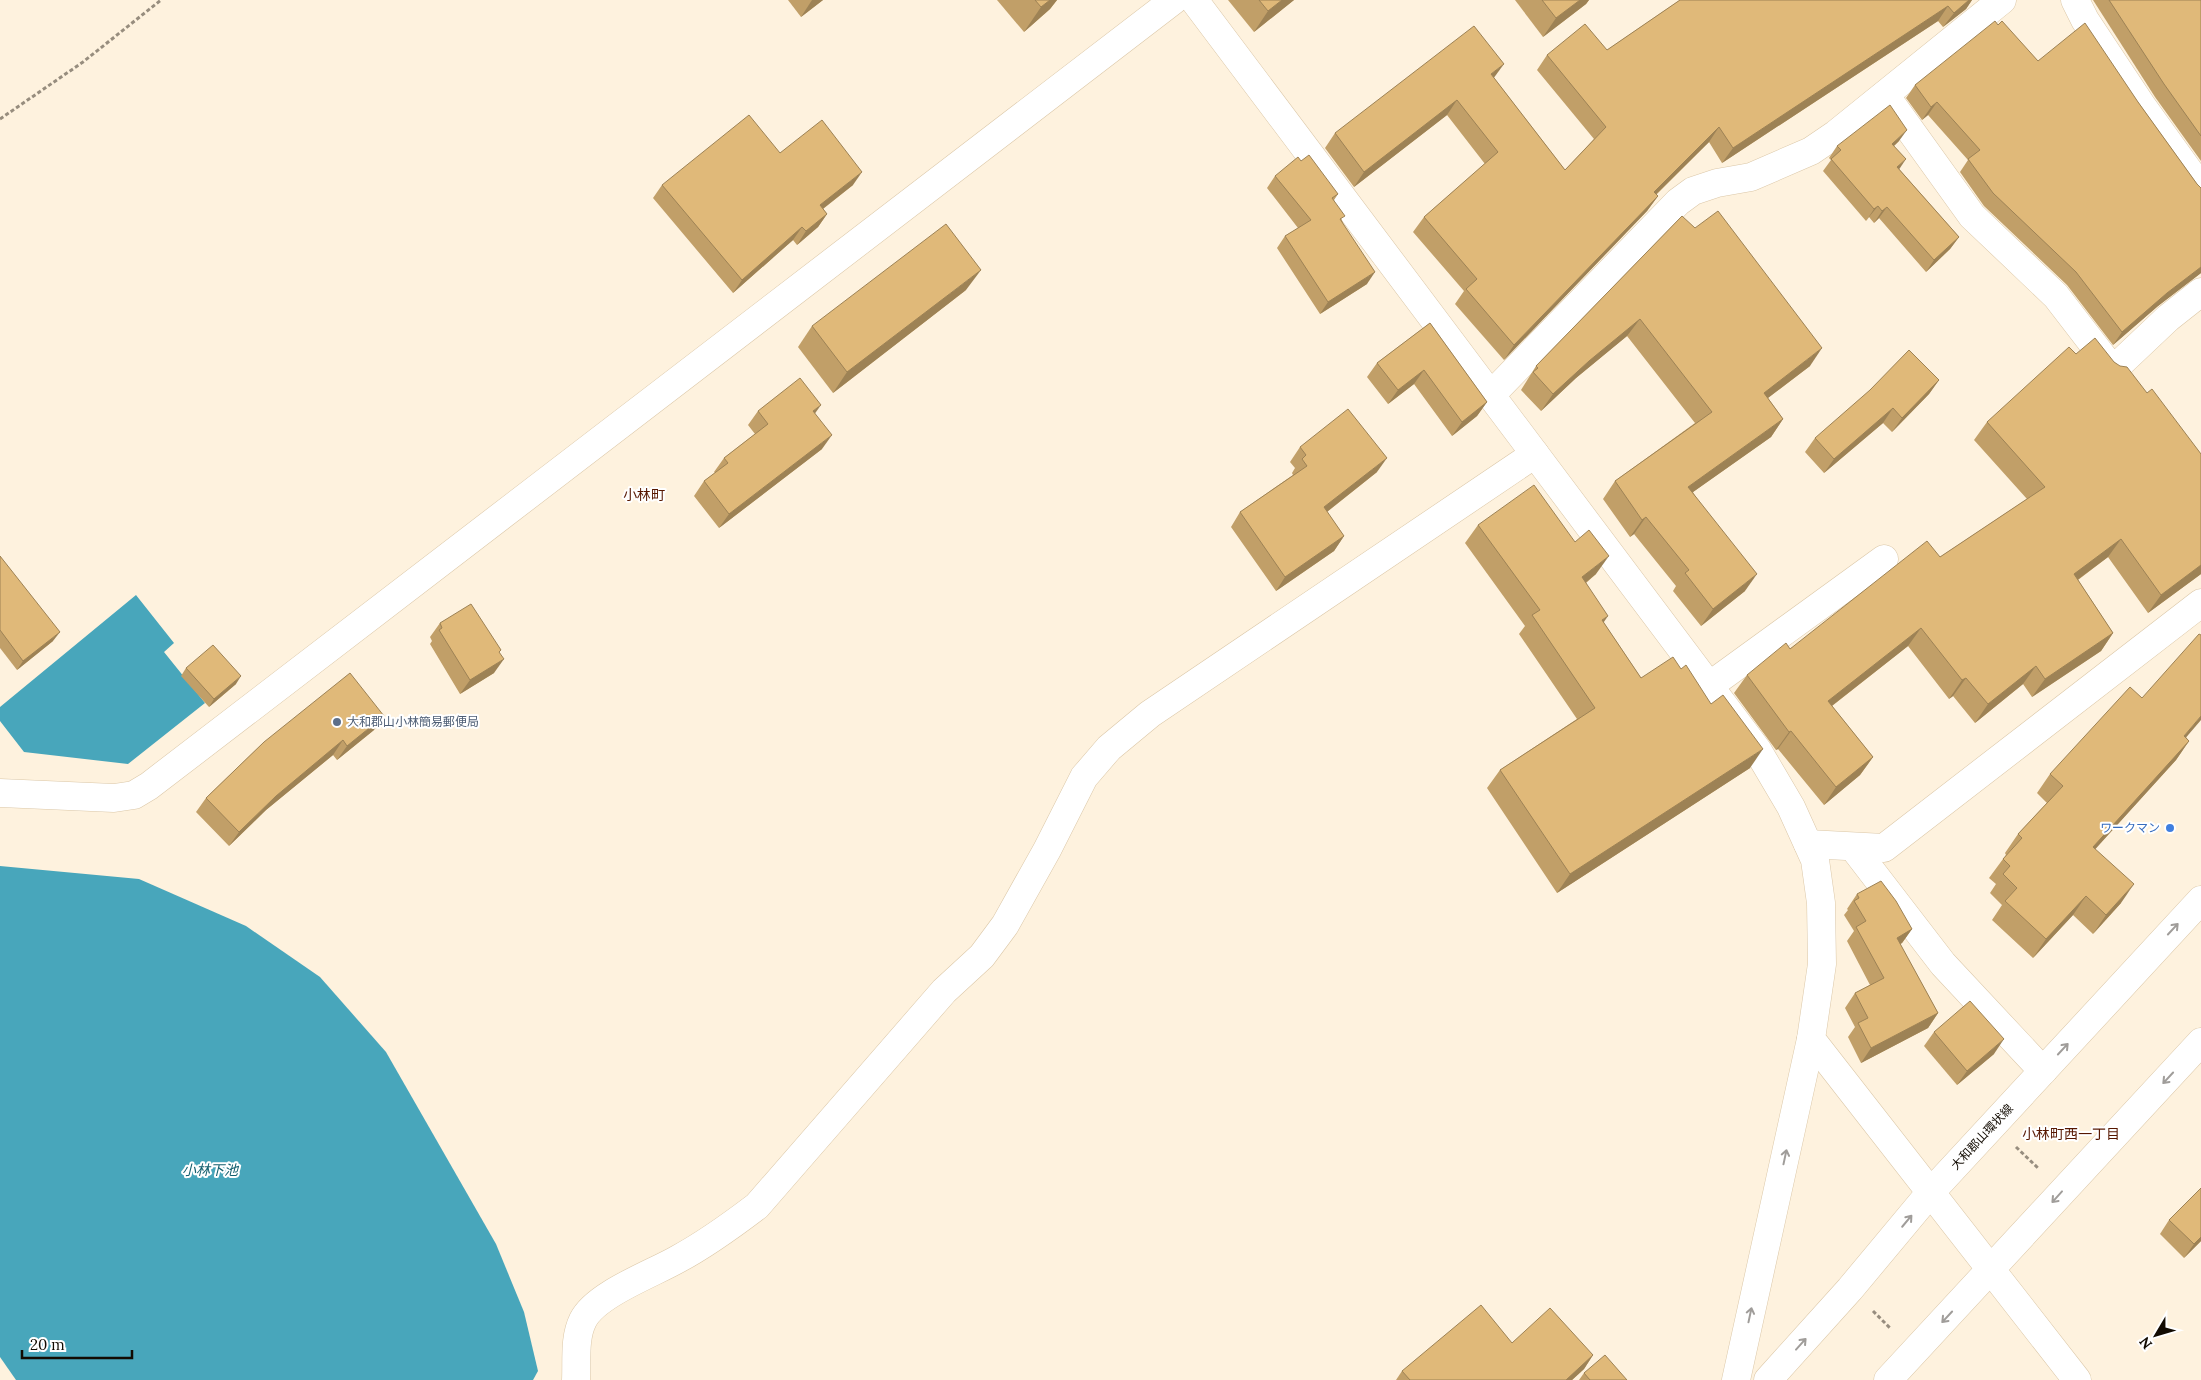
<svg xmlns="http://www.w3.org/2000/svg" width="2201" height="1380" font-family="Lora,'Noto Sans JP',serif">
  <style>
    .water { fill: #48a6bb }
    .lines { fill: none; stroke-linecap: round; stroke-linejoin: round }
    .minor-casing { stroke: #dbc7a7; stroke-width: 29 }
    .major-casing { stroke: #dbc7a7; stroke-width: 29 }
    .path { stroke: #978d7e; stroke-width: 3; stroke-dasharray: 4 2.5; stroke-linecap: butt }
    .minor { stroke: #fff; stroke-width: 28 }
    .major { stroke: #fff; stroke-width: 28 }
    .wall { fill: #c19f68 }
    .shaded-wall { fill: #9d8255 }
    .building { fill: #e0b979; stroke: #9d8255 }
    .oneway { stroke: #a09d9a }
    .service-dot { fill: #5c6f8a; stroke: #fff; stroke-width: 2 }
    .shop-dot { fill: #3f7fe0; stroke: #fff; stroke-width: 2 }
    .labels { text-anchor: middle; stroke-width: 4; stroke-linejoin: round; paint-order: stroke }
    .service-label { font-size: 12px; fill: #4e5e75; stroke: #fff; text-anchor: start }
    .shop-label { font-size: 12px; fill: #366cbe; stroke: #fff; text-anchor: end }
    .street-label { font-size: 12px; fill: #120b02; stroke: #fff }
    .neighbourhood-label { font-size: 14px; fill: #571700; stroke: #fff }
    .water-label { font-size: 14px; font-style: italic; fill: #156170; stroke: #fff }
  </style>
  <rect width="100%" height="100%" fill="#fef2de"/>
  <g class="water">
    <polygon points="136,595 174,643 164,652 205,703 128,764 24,752 0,721 0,707"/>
    <polygon points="0,866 139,879 246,926 320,977 386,1052 496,1244 524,1312 538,1371 533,1380 16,1380 0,1357"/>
  </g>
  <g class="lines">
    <g class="minor-casing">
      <g id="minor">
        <polyline points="1194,0 1758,751 1791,807 1815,860 1821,903 1822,964 1811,1039 2077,1380"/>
        <polyline points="2075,0 2085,20 2142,106 2201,188"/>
        <polyline points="1885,95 1972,216 2056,296 2113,370 2168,318 2201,292"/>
        <polyline points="1491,395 1678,202 1693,191 1717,183 1751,177 1811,151 1836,134 2002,0"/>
        <polyline points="1709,686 1884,559"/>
        <polyline points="0,793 114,798 134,795 149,786 1174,0"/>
        <polyline points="1808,844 1884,848 2201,603"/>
        <polyline points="1853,847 1943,964 2043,1071"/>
        <path d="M576 1380C577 1360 574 1338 583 1320 596 1294 654 1273 678 1259 706 1244 732 1225 757 1206L944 991 982 956 1005 925 1047 850 1084 777 1109 748 1150 714 1535 454"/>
        <polyline points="1736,1380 1811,1039"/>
      </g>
    </g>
    <g class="major-casing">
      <g id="major">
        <polyline points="1768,1380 1850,1289 1930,1193 2201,900"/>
        <polyline points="1888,1380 2201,1042"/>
      </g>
    </g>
    <g class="path">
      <polyline points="0,119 83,62 161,0"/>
      <polyline points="2016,1147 2038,1168"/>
      <polyline points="1873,1311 1890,1328"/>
    </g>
    <use href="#minor" class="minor"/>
    <use href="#major" class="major"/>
  </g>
  <g class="wall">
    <polygon points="788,0 823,0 801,17"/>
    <polygon points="997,0 1057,0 1050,9 1024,32"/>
    <polygon points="1228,0 1294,0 1254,32"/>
    <polygon points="1515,0 1589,0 1586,4 1543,37"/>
    <polygon points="1680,0 1972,0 1966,9 1943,27 1938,21 1722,163 1709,142 1656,195 1658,196 1647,211 1504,360 1455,304 1464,291 1413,232 1424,217 1485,164 1447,115 1354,187 1325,148 1335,133 1494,78 1565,170 1594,139 1537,70 1547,55 1607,50"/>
    <polygon points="2093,0 2201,0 2201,161 2155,97"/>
    <polygon points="1998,25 2038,61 2138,102 2197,184 2201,188 2201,273 2158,306 2113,345 2067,285 1984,206 1960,172 1968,160 1928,115 1922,120 1906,98 1915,85"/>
    <polygon points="1899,141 1894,146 1899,169 1959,237 1950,249 1926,272 1879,218 1874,223 1869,217 1866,221 1823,171 1831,160 1829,158 1837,146"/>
    <polygon points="780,153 853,185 823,209 827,214 818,227 797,245 793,240 733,293 653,198 662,185"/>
    <polygon points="1301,161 1338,194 1334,200 1367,284 1320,314 1277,248 1285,236 1298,228 1267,188 1275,176"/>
    <polygon points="1682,216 1810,366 1768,398 1783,419 1771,437 1693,492 1745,591 1701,626 1673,591 1676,586 1634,534 1630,537 1603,499 1615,481 1695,423 1627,336 1576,378 1541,411 1521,390 1536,366"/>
    <polygon points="966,290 833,393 798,347 812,326"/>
    <polygon points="1430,323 1487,402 1477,416 1452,436 1414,384 1388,404 1367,377 1377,363"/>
    <polygon points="2076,354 2114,362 2147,393 2201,454 2201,574 2148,613 2108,557 2078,580 2113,633 2101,651 2032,697 2023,684 1975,723 1953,696 1949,699 1908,646 1832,706 1873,757 1860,775 1824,805 1778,749 1776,750 1734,693 1747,675 1940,557 2027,499 1974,440 1987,422"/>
    <polygon points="1939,380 1929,394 1892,432 1883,423 1824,473 1805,452 1815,438"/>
    <polygon points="758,411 815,413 822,449 719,528 694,496 704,481 715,473 714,472 724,458 755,434 748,425"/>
    <polygon points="1300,447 1377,472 1327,512 1344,536 1334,551 1276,591 1231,527 1240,512 1293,475 1292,473 1295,468 1290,462"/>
    <polygon points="1478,525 1596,574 1586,583 1604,623 1641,678 1681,669 1750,768 1557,893 1487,788 1500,770 1577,719 1519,634 1525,626 1465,543"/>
    <polygon points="0,556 53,641 17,670 0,648"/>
    <polygon points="440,623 501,650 499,652 494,673 460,694 430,644 432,641 430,637"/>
    <polygon points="186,668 236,684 209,707 181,676"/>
    <polygon points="374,730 337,760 333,755 266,810 229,846 196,812 206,798 264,742"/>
    <polygon points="2186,737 2189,741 2176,760 2095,849 2121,903 2093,934 2073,915 2033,958 1992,920 2002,905 1990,893 1996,884 1989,878 2003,859 2006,855 2005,853 2018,834 2047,803 2037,793 2050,774"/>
    <polygon points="1857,894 1912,929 1902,943 1900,944 1938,1013 1928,1028 1861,1063 1848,1037 1855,1027 1845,1008 1855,993 1870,985 1847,941 1854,931 1844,915 1848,910 1847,909"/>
    <polygon points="1934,1032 1994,1054 1957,1085 1924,1046"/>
    <polygon points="2201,1188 2201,1241 2184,1258 2160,1234 2169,1220"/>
    <polygon points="1512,1343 1593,1355 1584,1369 1572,1380 1396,1380 1402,1371"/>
    <polygon points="1584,1373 1627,1380 1579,1380"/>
  </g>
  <g class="shaded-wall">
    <polygon points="812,0 823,0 801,17"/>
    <polygon points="1050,0 1057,0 1050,9 1024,32 1041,7"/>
    <polygon points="1282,0 1294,0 1254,32 1268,11"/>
    <polygon points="1580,0 1589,0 1586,4 1543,37 1556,18"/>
    <polygon points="1969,0 1972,0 1966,9 1943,27 1954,13"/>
    <polygon points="1948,6 1938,21 1722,163 1733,148"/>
    <polygon points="1504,64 1493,79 1491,74"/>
    <polygon points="1457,100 1447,115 1354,187 1364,172"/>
    <polygon points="1937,102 1928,115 1922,120 1931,107"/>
    <polygon points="1719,127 1709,142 1643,207 1654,192"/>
    <polygon points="1907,130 1899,141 1884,155 1892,144"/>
    <polygon points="1906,159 1898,171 1897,167"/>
    <polygon points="862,172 853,185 811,218 820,205"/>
    <polygon points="1658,196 1647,211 1504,360 1514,345"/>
    <polygon points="1878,206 1869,217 1866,221 1874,209"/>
    <polygon points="1887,207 1879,218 1874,223 1882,211"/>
    <polygon points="827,214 818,227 797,245 806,231"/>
    <polygon points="802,227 793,240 733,293 742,280"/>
    <polygon points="1959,237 1950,249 1926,272 1934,260"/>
    <polygon points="2201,267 2201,273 2158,306 2113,345 2122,332 2167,293"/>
    <polygon points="981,270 966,290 833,393 847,372"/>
    <polygon points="1375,272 1367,284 1320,314 1328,302"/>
    <polygon points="1640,319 1627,336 1576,378 1541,411 1553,394 1589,361"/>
    <polygon points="1822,348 1810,366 1752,410 1764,393"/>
    <polygon points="1424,370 1414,384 1388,404 1398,390"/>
    <polygon points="1939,380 1929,394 1892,432 1902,418"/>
    <polygon points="1487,402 1477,416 1452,436 1462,422"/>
    <polygon points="821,405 811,419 813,411"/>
    <polygon points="1893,408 1883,423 1824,473 1834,459"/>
    <polygon points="1783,419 1771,437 1676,504 1688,487"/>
    <polygon points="832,435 822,449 719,528 729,514"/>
    <polygon points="1387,458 1377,472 1314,522 1324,507"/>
    <polygon points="1646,517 1634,534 1630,537 1642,520"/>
    <polygon points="1344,536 1334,551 1276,591 1285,577"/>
    <polygon points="2121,539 2108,557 2061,592 2074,574"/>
    <polygon points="1609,556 1596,574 1569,596 1582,577"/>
    <polygon points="2201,565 2201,574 2148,613 2161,595"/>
    <polygon points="1757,574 1745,591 1701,626 1713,609"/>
    <polygon points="1608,616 1595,635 1602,620"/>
    <polygon points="1921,628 1908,646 1815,719 1828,701"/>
    <polygon points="60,632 53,641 17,670 23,661"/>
    <polygon points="2113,633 2101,651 2032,697 2045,679"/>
    <polygon points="504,659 494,673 460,694 470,680"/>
    <polygon points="2036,666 2023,684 1975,723 1988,704"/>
    <polygon points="241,676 236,684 209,707 214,699"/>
    <polygon points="1966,678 1953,696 1949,699 1962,680"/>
    <polygon points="384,716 374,730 337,760 347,746"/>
    <polygon points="2201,716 2201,720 2171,755 2184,736"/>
    <polygon points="1791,731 1778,749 1776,750 1789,732"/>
    <polygon points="343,740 333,755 266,810 229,846 239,832 276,796"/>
    <polygon points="2189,741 2176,760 2080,866 2093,847"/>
    <polygon points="1763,749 1750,768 1557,893 1570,874"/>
    <polygon points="1873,757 1860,775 1824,805 1836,787"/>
    <polygon points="2134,884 2121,903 2093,934 2106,915"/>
    <polygon points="2086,896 2073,915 2033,958 2046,939"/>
    <polygon points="1912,929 1902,943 1887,952 1897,938"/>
    <polygon points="1938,1013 1928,1028 1861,1063 1871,1048"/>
    <polygon points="2004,1039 1994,1054 1957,1085 1967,1071"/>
    <polygon points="2201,1237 2201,1241 2184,1258 2194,1244"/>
    <polygon points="1593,1355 1584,1369 1572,1380 1566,1380"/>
  </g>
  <g class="building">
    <polygon points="1035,0 1050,0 1041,7"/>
    <polygon points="1259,0 1282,0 1268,11"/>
    <polygon points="1542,0 1580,0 1556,18"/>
    <polygon points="1680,0 1969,0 1954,13 1948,6 1733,148 1719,127 1654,192 1658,196 1514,345 1466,289 1477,279 1424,217 1498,152 1457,100 1364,172 1335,133 1474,26 1504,64 1491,74 1565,170 1606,127 1547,55 1585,24 1607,50"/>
    <polygon points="2109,0 2201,0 2201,136 2164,84"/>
    <polygon points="1995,21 1998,25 2002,21 2038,61 2085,23 2138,102 2197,184 2201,188 2201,267 2167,293 2122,332 2076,272 1993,193 1968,159 1980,150 1937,102 1931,107 1915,85"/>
    <polygon points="1890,105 1907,130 1892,144 1906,159 1897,167 1959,237 1934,260 1887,207 1882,211 1878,206 1874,209 1831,159 1841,150 1837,146"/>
    <polygon points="749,115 780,153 822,120 862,172 820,205 827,214 806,231 802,227 742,280 662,185"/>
    <polygon points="1309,155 1338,194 1332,198 1345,216 1340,219 1375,272 1328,302 1285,236 1311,220 1275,176 1298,157 1301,161"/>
    <polygon points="1718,211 1822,348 1764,393 1783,419 1688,487 1757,574 1713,609 1685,573 1689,570 1646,517 1642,520 1615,481 1712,412 1640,319 1589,361 1553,394 1533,372 1538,368 1536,366 1682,216 1695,228"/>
    <polygon points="946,224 981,270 847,372 812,326"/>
    <polygon points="1430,323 1487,402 1462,422 1424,370 1398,390 1377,363"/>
    <polygon points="2095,338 2114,362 2120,366 2127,367 2147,393 2152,389 2201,454 2201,565 2161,595 2121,539 2074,574 2113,633 2045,679 2036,666 1988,704 1966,678 1962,680 1921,628 1828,701 1873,757 1836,787 1791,731 1789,732 1747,675 1786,643 1790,649 1927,541 1940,557 2045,487 1987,422 2069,347 2076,354"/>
    <polygon points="1909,350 1939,380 1902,418 1893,408 1834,459 1815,438 1870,390"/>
    <polygon points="800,378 821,405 813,411 832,435 729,514 704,481 728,463 724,458 768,424 758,411"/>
    <polygon points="1348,409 1387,458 1324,507 1344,536 1285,577 1240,512 1307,466 1302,459 1306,455 1300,447"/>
    <polygon points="1534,485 1575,542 1589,530 1609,556 1582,577 1608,616 1602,620 1641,678 1673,657 1681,669 1686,665 1711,704 1723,695 1763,749 1570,874 1500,770 1595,708 1532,615 1540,610 1478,525"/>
    <polygon points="0,556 60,632 23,661 0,630"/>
    <polygon points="471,604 501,650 499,652 504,659 470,680 439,630 442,628 440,623"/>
    <polygon points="2199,634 2201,635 2201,716 2184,736 2189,741 2093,847 2134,884 2106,915 2086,896 2046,939 2005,901 2017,888 2003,874 2010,866 2003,859 2022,838 2018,834 2063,786 2050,774 2130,687 2142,698"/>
    <polygon points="213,645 241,676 214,699 186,668"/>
    <polygon points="350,673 384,716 347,746 343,740 276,796 239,832 206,798 264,742"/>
    <polygon points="1881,881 1896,901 1912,929 1897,938 1938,1013 1871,1048 1858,1023 1868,1018 1855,993 1884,978 1856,927 1866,921 1854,901 1859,898 1857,894"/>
    <polygon points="1970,1001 2004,1039 1967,1071 1934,1032"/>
    <polygon points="2201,1188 2201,1237 2194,1244 2169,1220"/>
    <polygon points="1481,1305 1512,1343 1550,1308 1593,1355 1566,1380 1410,1380 1402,1371"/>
    <polygon points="1605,1355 1627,1380 1590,1380 1584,1373"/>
  </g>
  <defs><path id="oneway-shaft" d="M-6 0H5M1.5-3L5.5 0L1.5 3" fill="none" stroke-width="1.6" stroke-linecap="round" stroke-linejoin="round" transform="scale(1.25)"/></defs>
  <g class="oneway">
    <use href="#oneway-shaft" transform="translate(2173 929) rotate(-47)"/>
    <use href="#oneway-shaft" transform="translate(2063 1049) rotate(-47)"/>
    <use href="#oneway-shaft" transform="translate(2168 1078) rotate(133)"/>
    <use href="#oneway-shaft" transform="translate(1785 1157) rotate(-78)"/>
    <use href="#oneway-shaft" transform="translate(2057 1197) rotate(132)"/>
    <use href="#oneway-shaft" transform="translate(1907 1221) rotate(-50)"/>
    <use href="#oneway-shaft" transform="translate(1750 1315) rotate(-78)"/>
    <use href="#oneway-shaft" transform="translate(1947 1317) rotate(133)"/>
    <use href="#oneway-shaft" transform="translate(1801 1344) rotate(-48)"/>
  </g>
  <circle class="service-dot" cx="337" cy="722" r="5"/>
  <circle class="shop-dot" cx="2170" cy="828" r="5"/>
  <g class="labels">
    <g class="service-label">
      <text x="347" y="726">大和郡山小林簡易郵便局</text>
    </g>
    <g class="shop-label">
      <text x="2160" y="832">ワークマン</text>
    </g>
    <g class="street-label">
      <text transform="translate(1982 1137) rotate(-47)" y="4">大和郡山環状線</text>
    </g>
    <g class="neighbourhood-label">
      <text x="644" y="500">小林町</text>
      <text x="2071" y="1139">小林町西一丁目</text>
    </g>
    <g class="water-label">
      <text x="210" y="1175">小林下池</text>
    </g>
  </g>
  <g transform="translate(2156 1335) rotate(232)" stroke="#ffffff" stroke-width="4" paint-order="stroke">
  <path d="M0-4L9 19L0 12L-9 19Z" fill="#120b02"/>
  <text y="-8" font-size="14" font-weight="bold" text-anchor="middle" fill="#120b02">N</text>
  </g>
  <path d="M22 1350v8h110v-8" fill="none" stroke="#120b02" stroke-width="2.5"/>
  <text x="30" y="1350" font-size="15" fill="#120b02" stroke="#ffffff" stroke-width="4" paint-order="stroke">20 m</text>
</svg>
